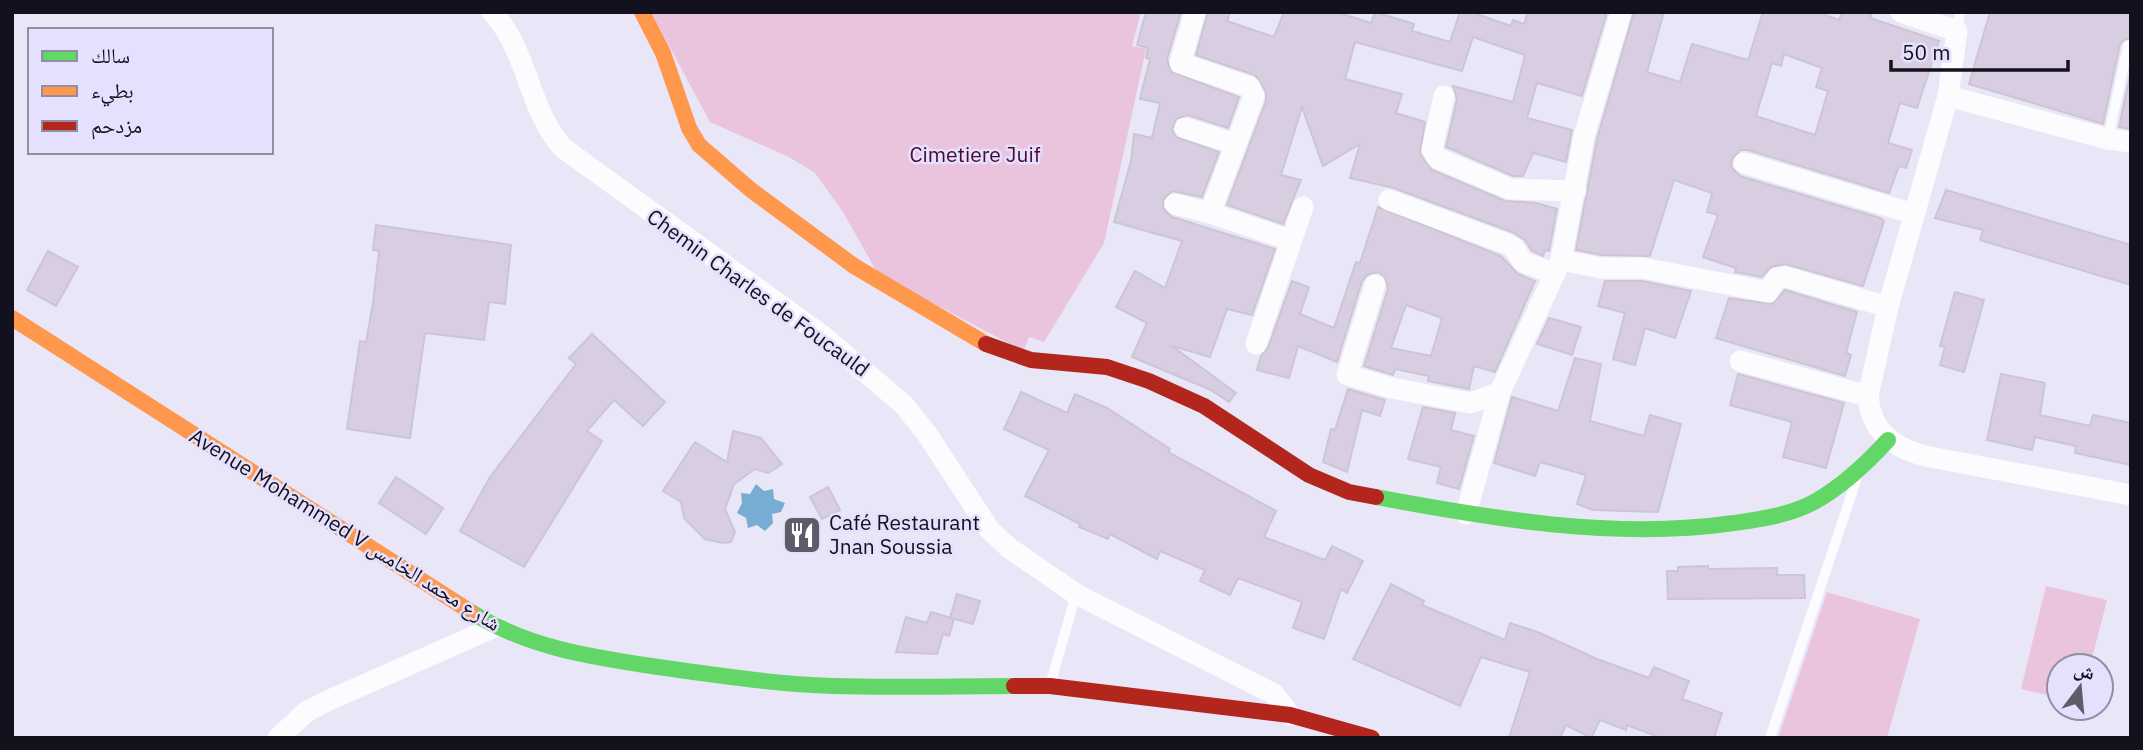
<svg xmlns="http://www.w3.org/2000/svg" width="2143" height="750" font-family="'IBM Plex Sans','Noto Naskh Arabic',sans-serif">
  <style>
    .green { fill: #eac3dd }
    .water { fill: #78add3 }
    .building { fill: #d9cde1; stroke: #cbc6d3; stroke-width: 2; fill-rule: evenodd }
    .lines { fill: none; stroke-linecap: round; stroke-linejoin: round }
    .lane { stroke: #fcfbfe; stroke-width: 10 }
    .street { stroke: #fcfbfe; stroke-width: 21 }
    .fast { stroke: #63d668; stroke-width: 16 }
    .slow { stroke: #ff974d; stroke-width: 16 }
    .jam { stroke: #b3261e; stroke-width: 16 }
    .labels { text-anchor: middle; stroke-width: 5; stroke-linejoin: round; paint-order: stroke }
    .park-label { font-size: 21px; fill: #4c0833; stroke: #e5e0fd }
    .street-label { font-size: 21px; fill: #13111d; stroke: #e5e0fd }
    .poi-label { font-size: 21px; fill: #13111d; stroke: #e5e0fd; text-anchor: start }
  </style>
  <rect width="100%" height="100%" fill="#e9e6f7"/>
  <g class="green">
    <polygon points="651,12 1141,12 1132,46 1146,49 1104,243 1044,342 1029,337 1023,351 878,274 843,212 815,173 789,157 710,122"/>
    <polygon points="2046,586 2107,600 2090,666 2059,666 2059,698 2021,689"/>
    <polygon points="1827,592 1920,619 1887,738 1778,738"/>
  </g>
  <polygon class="water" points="756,484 764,491 773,489 774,499 785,503 781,512 772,514 773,523 765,531 757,525 748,528 746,518 737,513 742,503 741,493 750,494"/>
  <g class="building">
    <polygon points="1146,12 1181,12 1167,59 1171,72 1239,97 1228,128 1188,115 1176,119 1172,130 1176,137 1219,152 1202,197 1172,191 1163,200 1163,208 1172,217 1275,249 1252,315 1227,309 1210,357 1172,346 1236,393 1229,402 1211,390 1132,357 1147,323 1116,307 1135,271 1165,288 1182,241 1114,222 1131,161 1134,134 1152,138 1160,103 1140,99 1150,59 1146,58 1148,48 1137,45"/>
    <polygon points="1208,12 1230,12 1227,21 1274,37 1284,12 1336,12 1371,23 1375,12 1414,24 1412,31 1450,42 1460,12 1471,12 1511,26 1513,20 1524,24 1528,12 1607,12 1582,96 1537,83 1527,118 1572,130 1566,162 1533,153 1523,176 1513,176 1446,147 1457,99 1453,86 1513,102 1525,55 1473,37 1462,71 1355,42 1345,79 1402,94 1396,113 1425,122 1420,154 1432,170 1505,201 1536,203 1557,209 1549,251 1545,250 1543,256 1532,251 1525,240 1512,232 1394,188 1350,178 1360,144 1323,166 1302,107 1281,175 1301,180 1283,224 1227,205 1266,101 1266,92 1255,75 1196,55"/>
    <path d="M1634 12H1664L1647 72 1680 82 1692 44 1748 60 1763 12H1818L1839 20 1842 12H1872L1870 18 1939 41 1917 108 1900 103 1888 143 1912 150 1906 168 1899 166 1889 193 1748 150H1740L1732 159 1731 167 1740 176 1880 218 1884 221 1863 286 1785 264 1771 267 1762 277 1735 272 1736 268 1703 257 1718 215 1707 212 1712 193 1674 180 1650 256 1602 255 1576 250 1597 139ZM1784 54 1822 68 1816 87 1828 91 1815 135 1756 116 1772 63 1781 66Z"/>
    <polygon points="1990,12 2131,12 2131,39 2125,39 2120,44 2103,124 1969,84"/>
    <polygon points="2131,71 2131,129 2119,127"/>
    <polygon points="1946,190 2131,245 2131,285 1980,240 1983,230 1935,218"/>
    <path d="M1378 207 1501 256 1518 274 1535 281 1495 372 1474 366 1469 389 1428 381 1429 376 1395 369 1393 375 1364 366 1388 289 1385 277 1378 272 1367 275 1362 281 1337 362 1298 346 1289 378 1257 370 1261 356 1268 348 1292 281 1309 287 1300 314 1334 328 1356 262 1360 263ZM1406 305 1442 318 1431 356 1391 348Z"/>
    <polygon points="376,225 511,245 505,304 489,302 484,340 425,333 410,438 347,429 360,341 366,342 373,303 379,251 373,250"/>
    <polygon points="48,251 78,267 56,306 27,290"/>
    <polygon points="1605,281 1642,281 1691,291 1675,338 1645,328 1635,365 1613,359 1625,313 1598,306"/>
    <polygon points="1785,290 1857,312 1846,353 1851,355 1845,376 1716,338 1729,298 1772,304"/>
    <polygon points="1955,292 1984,300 1964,372 1940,365 1945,347 1940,346"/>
    <polygon points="1549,318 1581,327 1572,355 1537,344"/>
    <polygon points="592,334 665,402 643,426 614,400 587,431 602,441 524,567 460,531 490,477 576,364 569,358"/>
    <polygon points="1575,358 1601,364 1590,421 1644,436 1650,415 1681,424 1658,512 1593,510 1577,504 1586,475 1540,462 1535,476 1494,463 1512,397 1558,411"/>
    <polygon points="1738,374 1844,403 1826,468 1783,457 1792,422 1730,405"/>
    <polygon points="2001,374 2045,383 2040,415 2090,426 2093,415 2131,423 2131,465 2075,453 2076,446 2035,437 2032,450 1987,440"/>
    <polygon points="1348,389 1385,400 1380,416 1362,410 1347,472 1323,462 1331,429 1335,430"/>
    <polygon points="1021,392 1067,413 1075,394 1107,408 1170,449 1168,452 1276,511 1264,537 1325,560 1332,546 1363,561 1347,593 1341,589 1324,639 1293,628 1302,602 1238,578 1230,595 1200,581 1205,570 1160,551 1157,559 1110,534 1108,539 1079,527 1080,524 1025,496 1049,450 1004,429"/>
    <polygon points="1423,407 1455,413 1451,430 1474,436 1459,489 1437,483 1441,467 1408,459"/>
    <polygon points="733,431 761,438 782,464 768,473 755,469 734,484 725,509 735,532 731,542 722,543 705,539 684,518 681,502 663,491 695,442 727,462"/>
    <polygon points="396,477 443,508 426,534 379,503"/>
    <polygon points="828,487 840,510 822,519 810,497"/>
    <polygon points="1708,566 1708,569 1777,568 1777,575 1804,575 1805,598 1668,599 1667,571 1678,571 1678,567"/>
    <polygon points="1391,584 1424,601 1422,605 1505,640 1510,623 1540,633 1597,659 1649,678 1654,667 1689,681 1682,699 1722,713 1714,738 1661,738 1627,725 1626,730 1600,720 1591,738 1566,725 1560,738 1509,738 1530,672 1481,657 1460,706 1353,659"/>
    <polygon points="957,594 980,601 973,624 950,618"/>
    <polygon points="931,612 954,619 949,636 943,634 937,654 896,652 906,617 927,623"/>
  </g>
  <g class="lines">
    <g class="lane">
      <polyline points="1957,31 1960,12"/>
      <polyline points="2108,139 2128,46"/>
      <polyline points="1051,682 1076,594"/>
      <polyline points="1770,738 1856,481"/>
    </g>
    <g class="street">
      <path d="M492 12C528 50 528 109 563 148L823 336 904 405 927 434 989 529 1009 548 1076 594 1274 694 1290 715"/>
      <path d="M1901 12 1957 31 1948 96 1888 307 1868 396C1871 432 1893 447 1925 456L2131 495"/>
      <polyline points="1444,96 1432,149 1437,158 1510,189 1576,191"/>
      <polyline points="1948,96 2108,139 2131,142"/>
      <polyline points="1185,128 1236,144"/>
      <polyline points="1744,163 1914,214"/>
      <polyline points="1389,200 1507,244 1514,248 1523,262 1555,274"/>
      <polyline points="1175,204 1210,213 1254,96 1250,87 1180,63 1195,12"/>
      <polyline points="1210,213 1290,240"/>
      <polyline points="1561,260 1601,268 1643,268 1768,292 1777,278 1786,277 1888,307"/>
      <polyline points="1375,285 1347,375 1392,388 1471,403 1500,392"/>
      <polyline points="1256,344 1303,207"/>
      <polyline points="1740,361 1868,396"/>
      <polyline points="1466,514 1500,392 1561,260 1584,136 1621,12"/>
      <polyline points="278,738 306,712 327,701 495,627"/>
    </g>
    <g class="fast">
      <path d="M1376 497C1494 519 1615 540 1734 523 1762 519 1791 515 1816 501 1844 485 1866 464 1888 440"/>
      <path d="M471 612C528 648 592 657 658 667 716 675 774 684 833 686 893 688 953 686 1014 686"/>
    </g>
    <g class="slow">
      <polyline points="642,12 663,53 689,128 699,145 751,190 854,266 986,344"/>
      <polyline points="12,318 471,612"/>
    </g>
    <g class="jam">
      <polyline points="986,344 1031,360 1107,367 1149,381 1204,406 1309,475 1349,492 1376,497"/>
      <polyline points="1014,686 1050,686 1290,715 1372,738"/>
    </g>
  </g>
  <defs>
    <g id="restaurant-square" transform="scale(2.0125)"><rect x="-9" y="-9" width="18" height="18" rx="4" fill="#5e5c69" stroke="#e5e0fd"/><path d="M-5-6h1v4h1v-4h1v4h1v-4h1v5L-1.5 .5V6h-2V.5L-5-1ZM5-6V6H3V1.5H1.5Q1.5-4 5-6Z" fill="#fff"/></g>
  </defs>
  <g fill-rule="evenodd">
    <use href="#restaurant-square" x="802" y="535"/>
  </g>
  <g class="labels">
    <g class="park-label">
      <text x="975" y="162">Cimetiere Juif</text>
    </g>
    <g class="street-label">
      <text transform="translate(758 293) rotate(36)" y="7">Chemin Charles de Foucauld</text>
      <text transform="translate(345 530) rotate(32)" y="7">Avenue Mohammed V شارع محمد الخامس</text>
    </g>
    <g class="poi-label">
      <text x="829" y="530">Café Restaurant<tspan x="829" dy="24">Jnan Soussia</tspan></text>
    </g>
  </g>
  <rect width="2143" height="750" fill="none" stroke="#13111d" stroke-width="28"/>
  <rect x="28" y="28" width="245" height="126" fill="#e5e0fd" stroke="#918da3" stroke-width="2"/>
  <rect x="42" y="51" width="35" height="10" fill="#63d668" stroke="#918da3" stroke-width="2"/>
  <text x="91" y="63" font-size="21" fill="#13111d">سالك</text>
  <rect x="42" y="86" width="35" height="10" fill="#ff974d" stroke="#918da3" stroke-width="2"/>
  <text x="91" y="98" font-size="21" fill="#13111d">بطيء</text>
  <rect x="42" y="121" width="35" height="10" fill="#b3261e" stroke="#918da3" stroke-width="2"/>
  <text x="91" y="133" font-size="21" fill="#13111d">مزدحم</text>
  <g transform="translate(2080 687) rotate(16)"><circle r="33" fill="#e5e0fd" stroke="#918da3" stroke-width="2"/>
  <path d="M0-5L12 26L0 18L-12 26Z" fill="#5e5c69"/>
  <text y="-10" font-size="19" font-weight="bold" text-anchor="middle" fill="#13111d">ش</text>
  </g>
  <path d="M1891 60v10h177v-10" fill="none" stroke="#13111d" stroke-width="3.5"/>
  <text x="1902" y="60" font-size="21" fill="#13111d" stroke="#e5e0fd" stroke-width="5" paint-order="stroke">50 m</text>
</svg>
